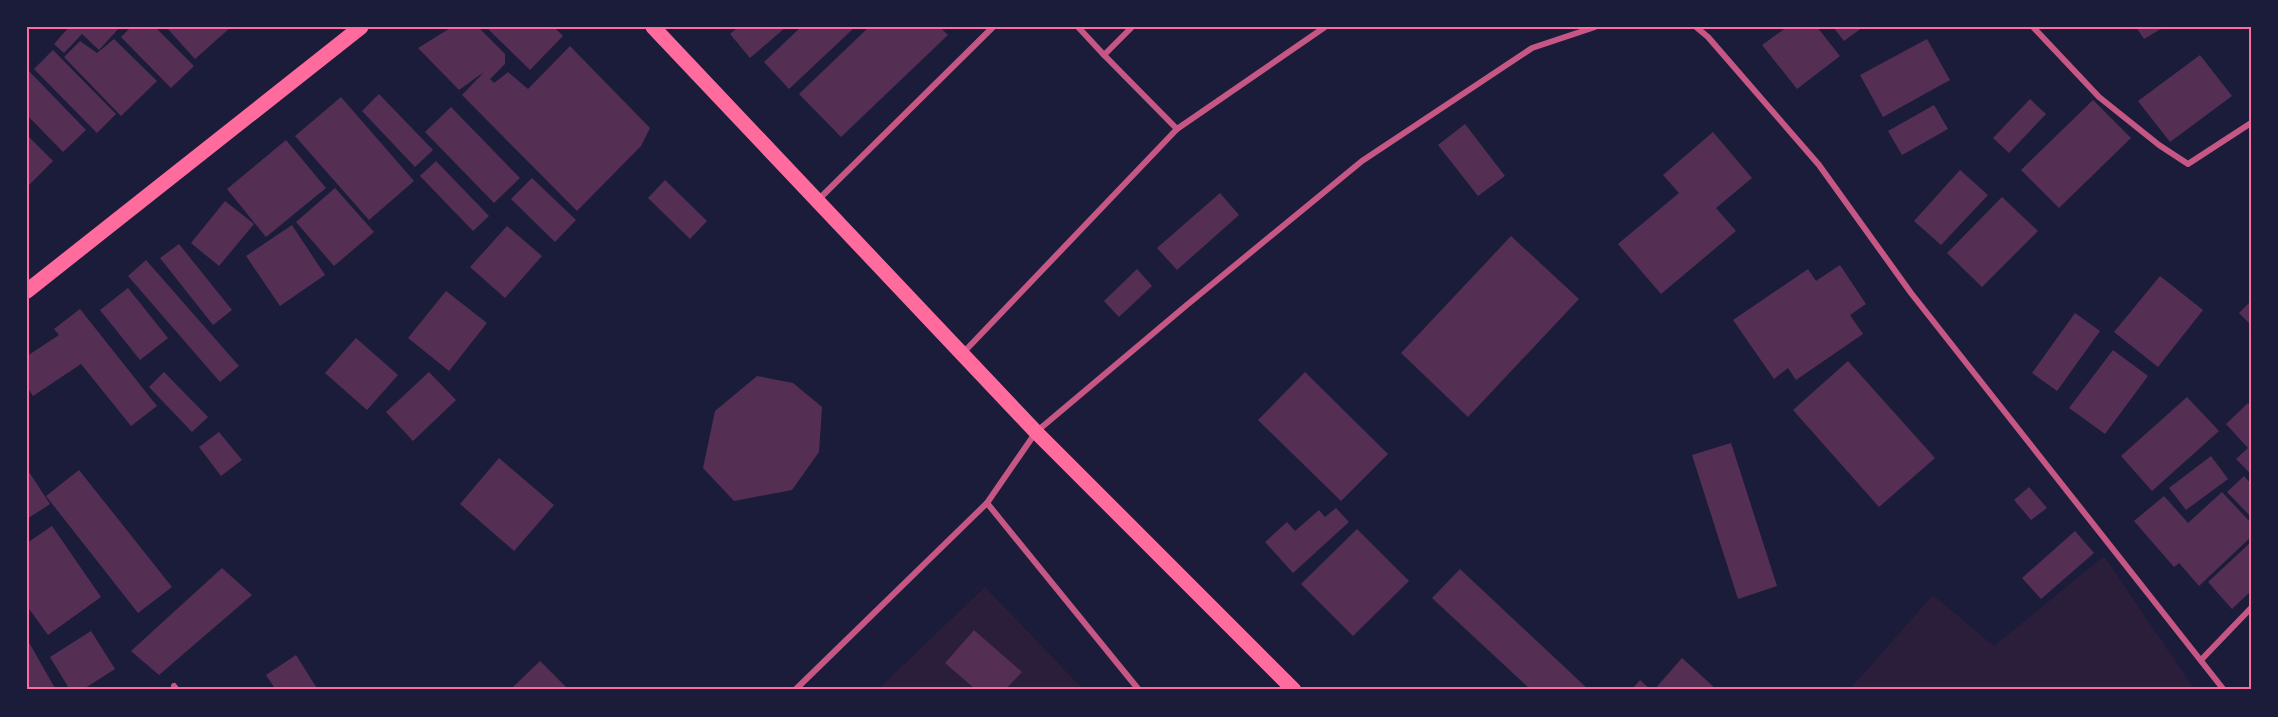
<svg xmlns="http://www.w3.org/2000/svg" width="2278" height="717" font-family="'DM Sans',sans-serif">
  <style>
    .green { fill: #2a1e3b }
    .building { fill: #542f53 }
    .lines { fill: none; stroke-linecap: round; stroke-linejoin: round }
    .minor { stroke: #c65784; stroke-width: 6 }
    .primary { stroke: #ff6b9d; stroke-width: 15 }
    .neatline { fill: none; stroke: #ff6b9d; stroke-width: 2 }
  </style>
  <rect width="100%" height="100%" fill="#1b1b3a"/>
  <g class="green">
    <polygon points="2104,556 2195,690 1849,690 1933,595 1994,646"/>
    <polygon points="985,587 1084,690 1040,690 1036,686 1030,690 1005,690 1021,672 974,630 945,663 976,690 877,690"/>
  </g>
  <g class="building">
    <polygon points="69,27 120,27 99,50 82,34 64,53 54,44"/>
    <polygon points="131,27 155,27 194,66 171,88 121,37"/>
    <polygon points="166,27 231,27 195,59"/>
    <polygon points="452,27 478,27 505,54 505,64 490,79 494,83 508,72 528,89 570,46 650,128 641,146 577,211 462,95 484,72 459,90 418,48"/>
    <polygon points="486,27 554,27 563,36 530,70"/>
    <polygon points="738,27 786,27 750,58 730,34"/>
    <polygon points="801,27 855,27 789,89 764,62"/>
    <polygon points="869,27 940,27 948,35 841,137 799,94"/>
    <polygon points="1787,27 1817,27 1840,56 1797,89 1762,45"/>
    <polygon points="1833,27 1863,27 1844,41"/>
    <polygon points="2136,27 2164,27 2144,39"/>
    <polygon points="114,39 157,81 121,116 64,57 80,41 97,53"/>
    <polygon points="1927,39 1950,80 1883,117 1860,75"/>
    <polygon points="53,50 116,114 97,133 34,69"/>
    <polygon points="2200,55 2232,96 2170,142 2138,101"/>
    <polygon points="27,69 86,130 63,152 27,115"/>
    <polygon points="379,94 433,150 415,167 362,111"/>
    <polygon points="341,97 414,181 369,220 295,136"/>
    <polygon points="2030,99 2046,114 2009,153 1993,138"/>
    <polygon points="2093,100 2131,138 2059,208 2021,170"/>
    <polygon points="1934,105 1948,129 1902,155 1888,131"/>
    <polygon points="451,107 520,178 494,203 425,132"/>
    <polygon points="1465,124 1505,176 1478,196 1438,145"/>
    <polygon points="1713,132 1752,178 1716,208 1736,231 1661,294 1618,244 1679,193 1663,175"/>
    <polygon points="27,135 53,161 27,187"/>
    <polygon points="286,140 326,188 266,237 227,189"/>
    <polygon points="436,161 489,216 473,231 420,176"/>
    <polygon points="1960,170 1988,195 1941,245 1914,221"/>
    <polygon points="532,178 576,220 555,242 511,199"/>
    <polygon points="665,180 707,221 690,239 648,198"/>
    <polygon points="335,188 374,232 334,266 296,222"/>
    <polygon points="1220,193 1239,215 1177,270 1157,248"/>
    <polygon points="2002,197 2038,231 1982,287 1947,253"/>
    <polygon points="225,201 254,224 219,266 191,243"/>
    <polygon points="292,225 325,275 280,306 246,256"/>
    <polygon points="507,226 542,256 505,298 470,267"/>
    <polygon points="1511,236 1579,299 1468,417 1401,353"/>
    <polygon points="179,244 232,310 213,325 160,258"/>
    <polygon points="146,260 239,366 220,382 128,276"/>
    <polygon points="1840,265 1866,304 1850,315 1863,334 1796,380 1788,368 1774,379 1733,320 1808,269 1816,281"/>
    <polygon points="1137,269 1152,286 1119,317 1104,301"/>
    <polygon points="2160,276 2203,310 2158,367 2114,332"/>
    <polygon points="128,288 168,338 140,360 100,310"/>
    <polygon points="446,291 487,323 449,371 408,338"/>
    <polygon points="2251,301 2251,325 2239,313"/>
    <polygon points="80,309 157,406 131,426 81,364 33,396 27,387 27,356 59,335 54,329"/>
    <polygon points="2075,313 2100,331 2057,391 2032,373"/>
    <polygon points="356,338 398,375 367,410 325,373"/>
    <polygon points="2113,350 2148,376 2105,434 2069,408"/>
    <polygon points="1848,361 1935,458 1879,507 1793,410"/>
    <polygon points="164,372 208,417 192,432 149,387"/>
    <polygon points="429,372 456,400 413,441 386,412"/>
    <polygon points="1305,372 1388,454 1341,501 1258,420"/>
    <polygon points="757,376 793,383 822,407 819,452 792,490 734,501 703,468 715,411"/>
    <polygon points="2187,397 2219,431 2152,491 2121,456"/>
    <polygon points="2248,403 2251,406 2251,474 2236,459 2248,448 2226,424"/>
    <polygon points="219,432 242,460 221,476 199,447"/>
    <polygon points="1731,443 1777,586 1738,599 1692,455"/>
    <polygon points="2211,456 2228,479 2186,510 2169,488"/>
    <polygon points="499,458 554,505 514,551 460,504"/>
    <polygon points="27,469 50,504 27,519"/>
    <polygon points="79,470 172,587 138,613 46,496"/>
    <polygon points="2244,476 2251,484 2251,517 2227,492"/>
    <polygon points="2029,487 2047,508 2031,520 2014,500"/>
    <polygon points="2222,492 2251,523 2251,537 2199,586 2179,563 2174,567 2134,521 2164,496 2188,523"/>
    <polygon points="1336,508 1349,522 1293,573 1265,542 1287,522 1295,531 1319,510 1325,517"/>
    <polygon points="52,526 101,597 48,635 27,606 27,543"/>
    <polygon points="1357,529 1409,581 1353,636 1301,584"/>
    <polygon points="2075,531 2094,553 2041,599 2022,578"/>
    <polygon points="2251,542 2251,591 2232,609 2208,582"/>
    <polygon points="222,568 252,595 159,675 131,651"/>
    <polygon points="1460,569 1589,690 1531,690 1432,598"/>
    <polygon points="974,630 1022,672 1005,690 976,690 945,663"/>
    <polygon points="91,631 115,669 82,690 70,690 50,657"/>
    <polygon points="27,639 56,690 27,690"/>
    <polygon points="296,655 318,690 276,690 266,675"/>
    <polygon points="1682,658 1717,690 1654,690"/>
    <polygon points="540,661 569,690 510,690"/>
    <polygon points="1640,680 1651,690 1631,690"/>
  </g>
  <g class="lines">
    <g class="minor">
      <polyline points="1078,27 1104,55 1132,27"/>
      <polyline points="1696,27 1708,37 1819,165 1911,293 2224,690"/>
      <polyline points="2033,27 2099,97 2159,145 2188,164 2251,123"/>
      <polyline points="1104,55 1177,129"/>
      <polyline points="817,201 993,27"/>
      <polyline points="962,354 1177,129 1325,27"/>
      <polyline points="987,503 1139,690"/>
      <polyline points="2201,660 2251,608"/>
      <polyline points="174,686 177,690"/>
      <polyline points="795,690 987,503 1036,432 1188,304 1362,161 1532,48 1595,27"/>
    </g>
    <g class="primary">
      <polyline points="653,27 1036,432 1294,690"/>
      <polyline points="27,291 361,27"/>
    </g>
  </g>
  <rect width="2278" height="717" fill="none" stroke="#1b1b3a" stroke-width="57"/>
  <rect x="28" y="28" width="2222" height="660" class="neatline"/>
</svg>
